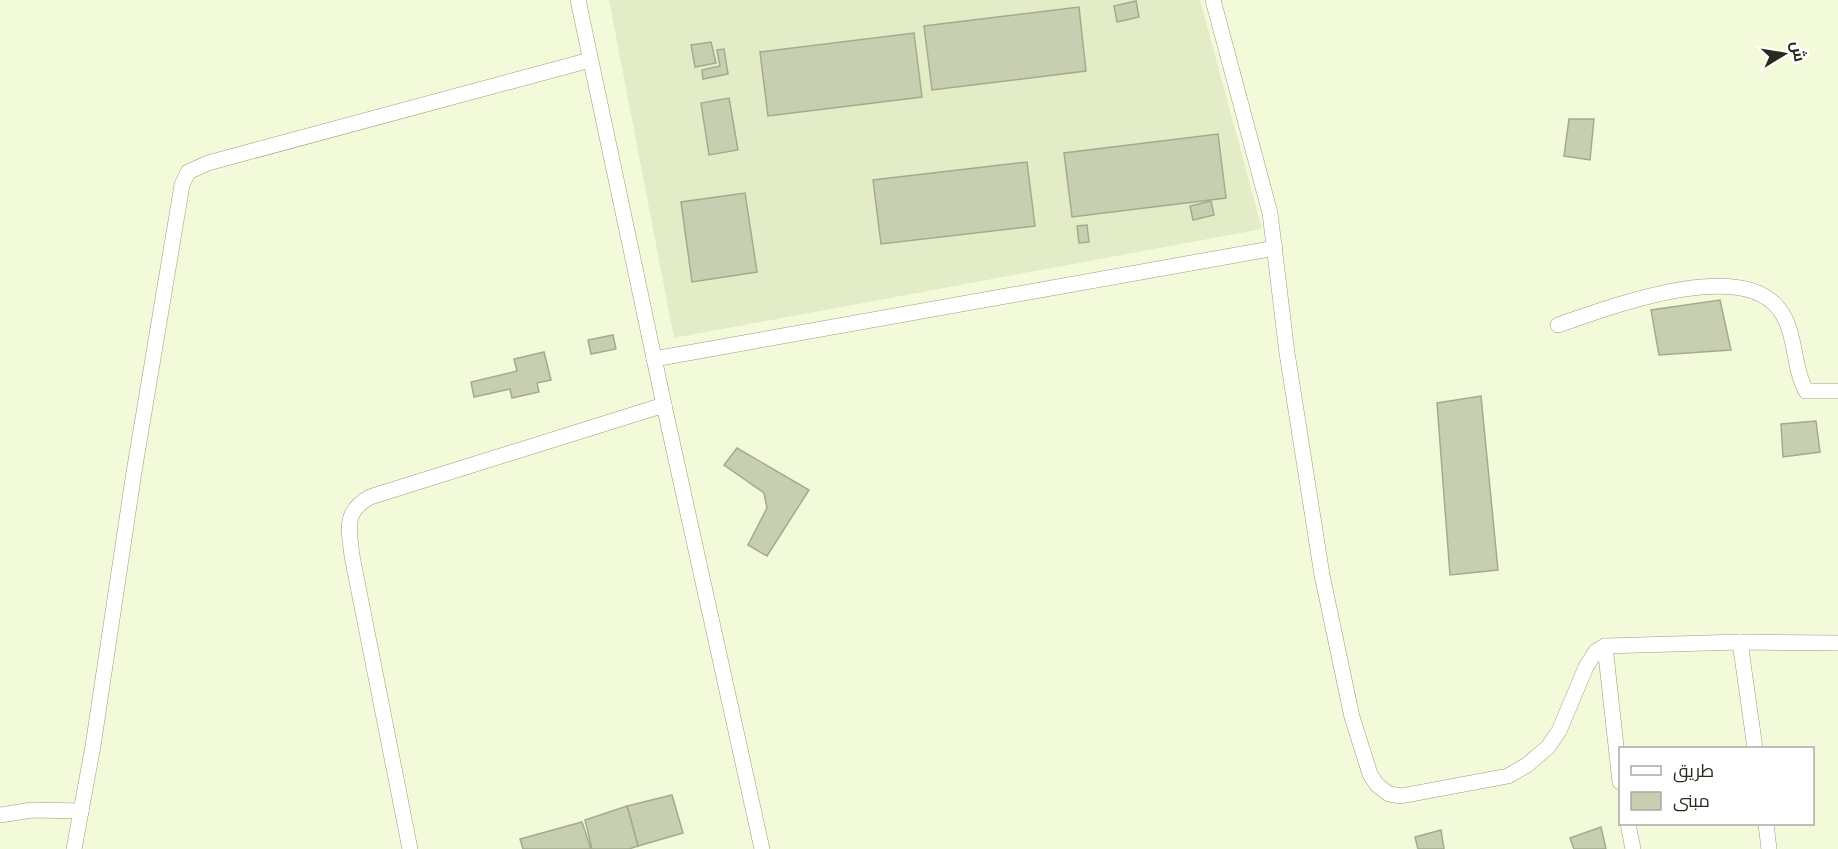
<svg xmlns="http://www.w3.org/2000/svg" width="1838" height="849" font-family="'PT Sans Narrow',Cairo,sans-serif">
  <style>
    .built { fill: #e3ecc6 }
    .building { fill: #c8cfb0; stroke: #a4ab8c; stroke-width: 1.5 }
    .lines { fill: none; stroke-linecap: round; stroke-linejoin: round }
    .street-casing { stroke: #989e80; stroke-width: 16 }
    .street { stroke: #fff; stroke-width: 15 }
  </style>
  <rect width="100%" height="100%" fill="#f3fada"/>
  <polygon class="built" points="609,0 1200,0 1262,229 674,338"/>
  <g class="building">
    <polygon points="1136,1 1139,17 1117,22 1114,6"/>
    <polygon points="1079,7 1086,71 932,90 924,26"/>
    <polygon points="914,33 922,97 768,116 760,52"/>
    <polygon points="711,42 716,63 695,67 691,45"/>
    <polygon points="724,49 728,74 703,79 702,70 720,66 717,50"/>
    <polygon points="729,98 738,150 709,155 701,103"/>
    <polygon points="1569,119 1594,119 1590,160 1564,156"/>
    <polygon points="1218,134 1226,198 1072,217 1064,153"/>
    <polygon points="1027,162 1035,226 881,244 873,180"/>
    <polygon points="745,193 757,272 692,282 681,202"/>
    <polygon points="1211,201 1214,215 1193,220 1190,206"/>
    <polygon points="1087,225 1089,242 1079,243 1077,226"/>
    <polygon points="1720,300 1731,350 1659,355 1651,310"/>
    <polygon points="613,335 616,349 591,354 588,340"/>
    <polygon points="544,352 551,380 537,383 539,392 512,398 510,389 474,397 471,382 517,371 514,359"/>
    <polygon points="1481,396 1498,570 1450,575 1437,403"/>
    <polygon points="1816,421 1820,452 1783,457 1781,424"/>
    <polygon points="737,448 809,490 767,556 748,545 767,508 764,493 724,465"/>
    <polygon points="672,795 683,833 638,846 627,806"/>
    <polygon points="627,806 638,846 629,849 592,849 585,820"/>
    <polygon points="582,822 591,849 523,849 520,839"/>
    <polygon points="1601,827 1606,849 1574,849 1570,838"/>
    <polygon points="1441,830 1444,849 1418,849 1415,837"/>
  </g>
  <g class="lines">
    <g class="street-casing">
      <g id="street">
        <polyline points="578,0 664,405 762,849"/>
        <polyline points="1213,0 1270,213 1287,353 1322,575 1352,717 1370,774 1377,785 1389,794 1401,796 1508,776 1527,765 1548,747 1559,731 1586,667 1596,651 1605,646 1740,642 1838,643"/>
        <path d="M1558 325C1608 308 1740 257 1779 309 1797 332 1792 366 1806 391H1838"/>
        <polyline points="654,359 1275,248"/>
        <polyline points="1740,642 1755,748"/>
        <polyline points="1605,646 1620,782"/>
        <polyline points="0,815 32,810 81,811"/>
        <polyline points="1628,824 1633,849"/>
        <polyline points="1766,824 1769,849"/>
        <polyline points="74,849 93,746 134,472 182,185 188,172 208,163 590,60"/>
        <path d="M410 849 352 556C349 529 343 512 370 497L664 405"/>
      </g>
    </g>
    <use href="#street" class="street"/>
  </g>
  <rect x="1619" y="747" width="195" height="78" fill="#ffffff" stroke="#a9aaa5" stroke-width="1.5"/>
  <rect x="1631" y="766" width="30" height="9" fill="#ffffff" stroke="#a9aaa5" stroke-width="1.5"/>
  <text x="1673" y="777" font-size="18" fill="#282a1e">طريق</text>
  <rect x="1631" y="792" width="30" height="18" fill="#c8cfb0" stroke="#a9aaa5" stroke-width="1.5"/>
  <text x="1673" y="807" font-size="18" fill="#282a1e">مبنى</text>
  <g transform="translate(1784 54) rotate(79)" stroke="#ffffff" stroke-width="4.5" paint-order="stroke">
  <path d="M0-4.5L10 22L0 15L-10 22Z" fill="#282a1e"/>
  <text y="-9" font-size="16" font-weight="bold" text-anchor="middle" fill="#282a1e">ش</text>
  </g>
</svg>
